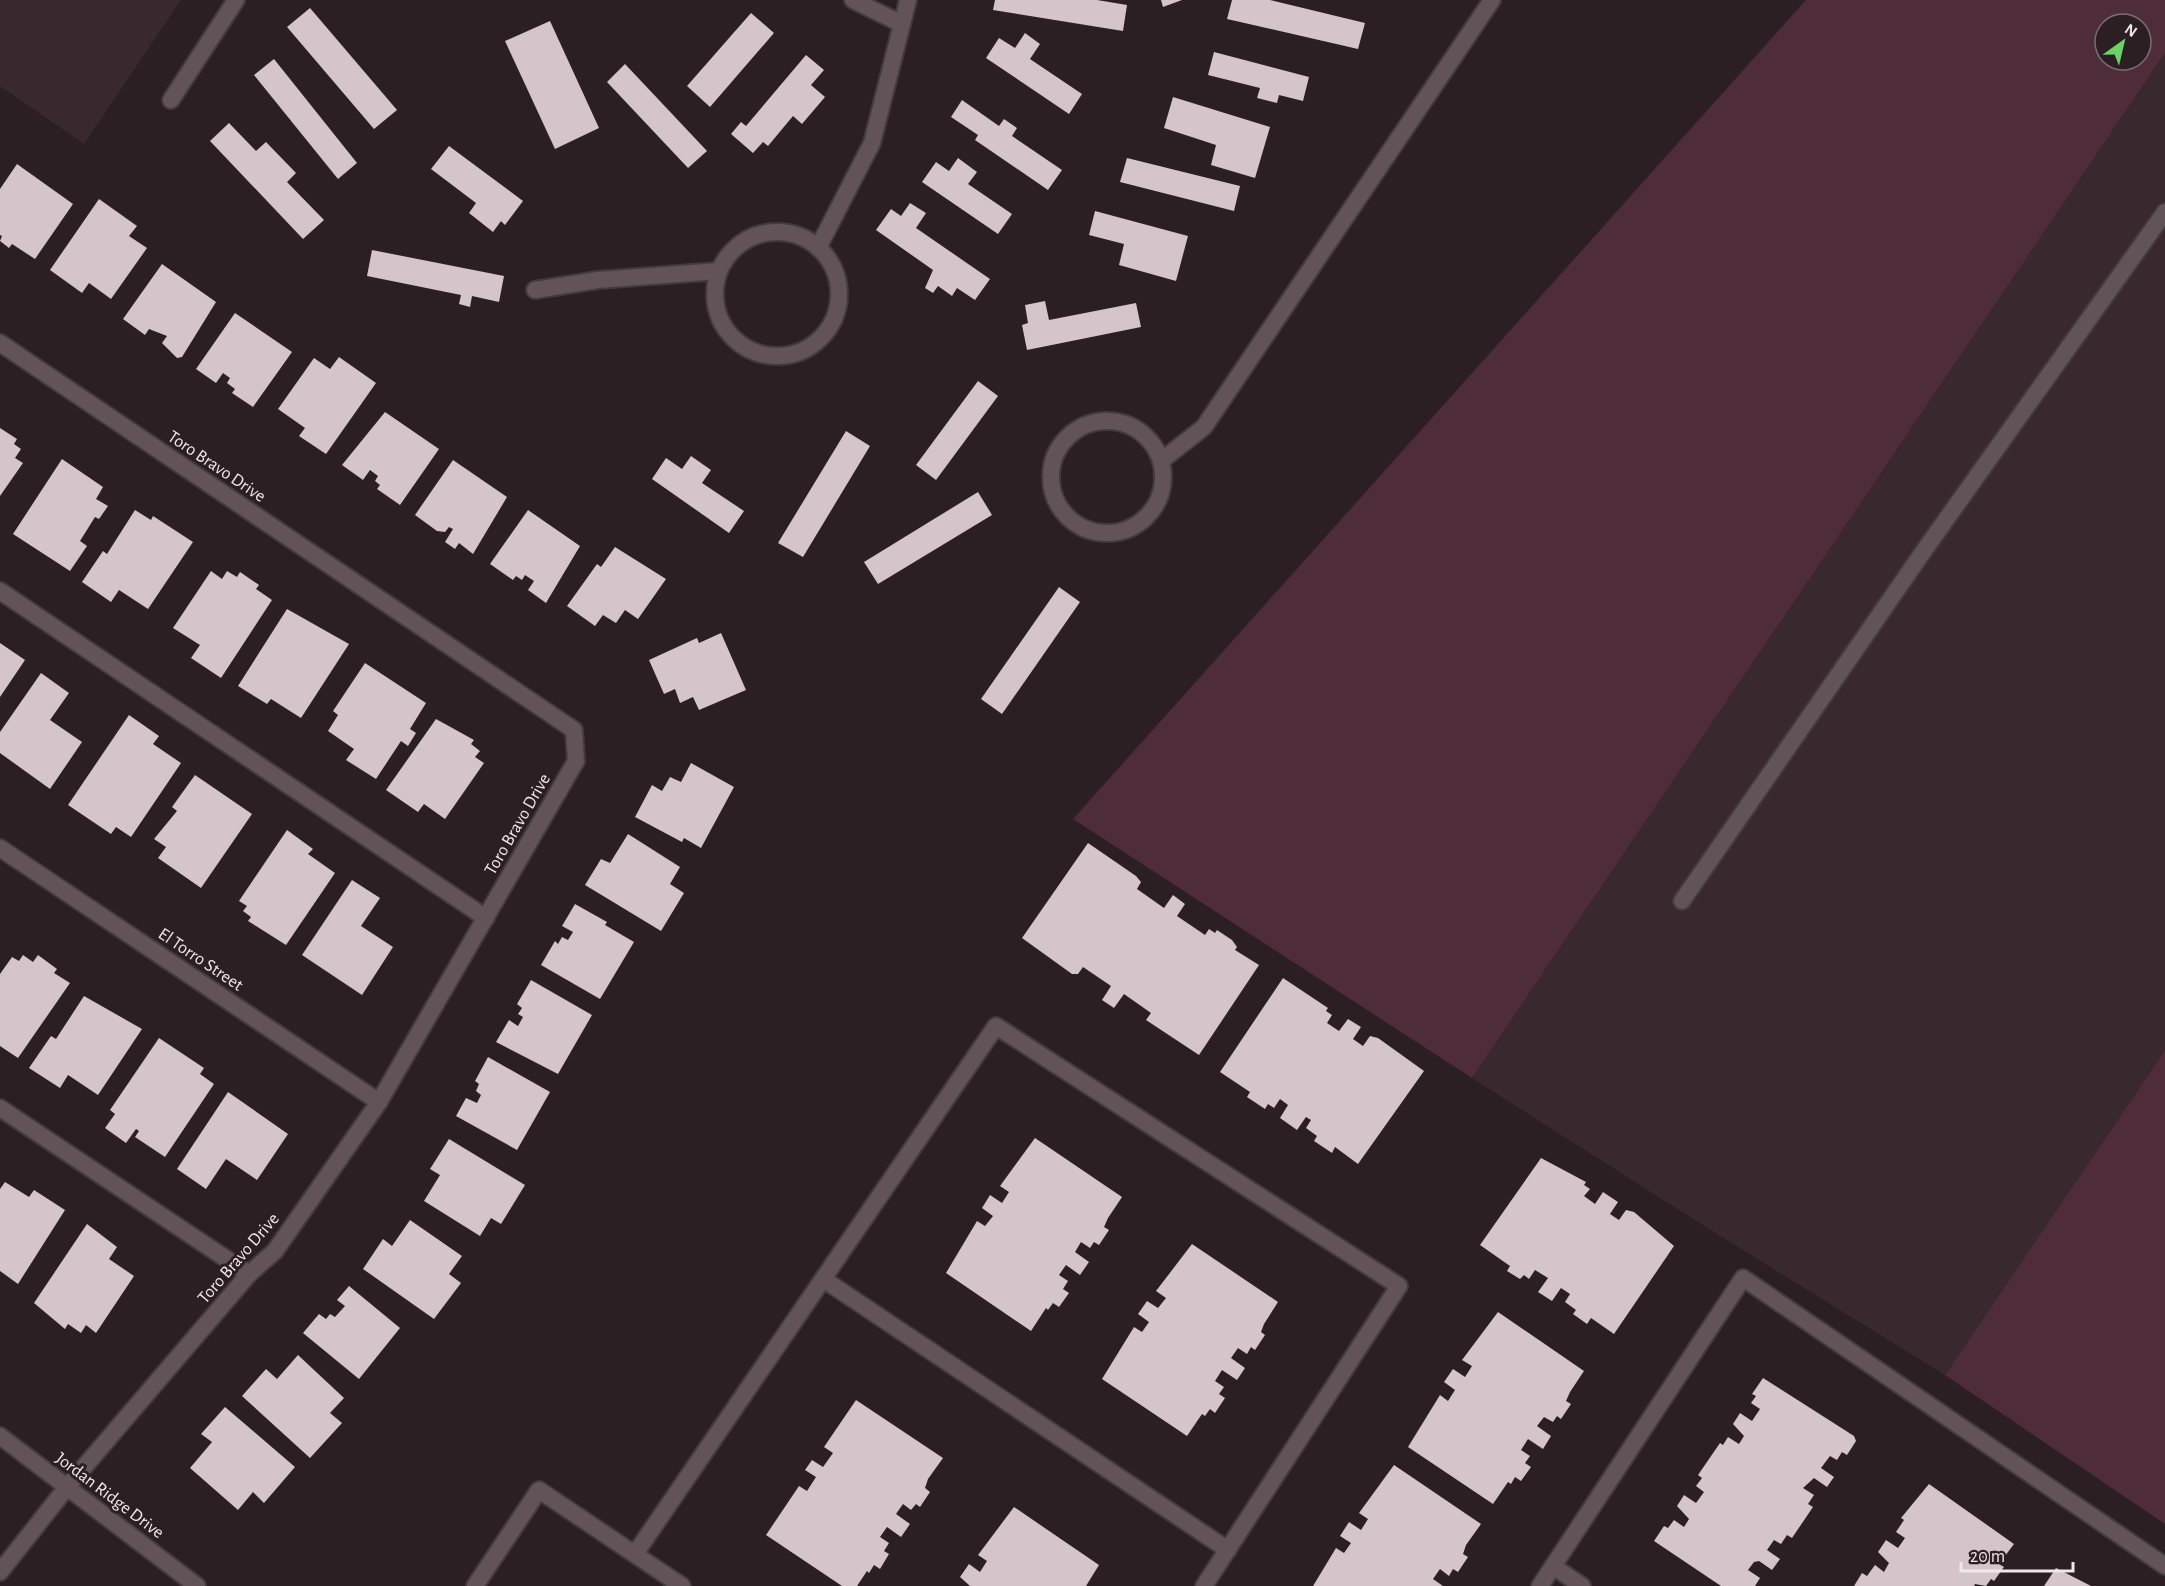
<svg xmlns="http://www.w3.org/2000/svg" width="2165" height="1586" font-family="'Alegreya Sans',sans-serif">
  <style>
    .built { fill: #3a282f }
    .green { fill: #4f2c39; fill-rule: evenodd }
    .building { fill: #d5c5ca }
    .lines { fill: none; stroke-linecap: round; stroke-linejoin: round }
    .service-casing { stroke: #433a3e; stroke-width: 20 }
    .minor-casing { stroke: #433a3e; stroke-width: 20 }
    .service { stroke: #615358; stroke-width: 16 }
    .minor { stroke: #615358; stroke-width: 16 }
    .labels { text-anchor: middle; stroke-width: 6; stroke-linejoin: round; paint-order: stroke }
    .street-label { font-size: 18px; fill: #efe7ea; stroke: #2b1f24 }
  </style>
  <rect width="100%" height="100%" fill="#2b1f24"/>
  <g class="built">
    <polygon points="0,0 181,0 84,144 0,86"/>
    <polygon points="2165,53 2165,1050 1945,1375 1709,1229 1472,1078"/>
  </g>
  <g class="green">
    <path d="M1806 0H2165V53L1472 1078 1073 819ZM2105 24H2141V60H2105Z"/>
    <polygon points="2165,1050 2165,1524 1945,1375"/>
  </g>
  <g class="building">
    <polygon points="995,0 1097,0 1127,5 1123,31 993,10"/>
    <polygon points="1161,0 1182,0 1163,7"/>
    <polygon points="1232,0 1270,0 1365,23 1358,49 1227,19"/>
    <polygon points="310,8 397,110 374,129 287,27"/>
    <polygon points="751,13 774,33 710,107 687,86"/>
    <polygon points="550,21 599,128 555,149 505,41"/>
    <polygon points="1025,33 1040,44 1030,59 1082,94 1069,114 986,58 999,38 1015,48"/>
    <polygon points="1214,52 1309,77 1303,101 1279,95 1277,103 1257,98 1260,88 1208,75"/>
    <polygon points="806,55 824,70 811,85 825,97 802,124 793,116 768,146 763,142 753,153 731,134 741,122 746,126"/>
    <polygon points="274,59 357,163 338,179 254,75"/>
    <polygon points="625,64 707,151 688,168 607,82"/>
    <polygon points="1173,97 1270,127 1255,178 1211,165 1216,145 1164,128"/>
    <polygon points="962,100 999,126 1004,119 1017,128 1012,136 1062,170 1048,190 975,140 978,135 951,117"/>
    <polygon points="229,123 256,151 266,142 296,173 287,182 324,220 303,239 210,141"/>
    <polygon points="449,146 523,201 505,225 501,221 493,232 469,213 476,203 431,169"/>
    <polygon points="958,158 977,172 968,184 1012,214 998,234 922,182 936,162 949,171"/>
    <polygon points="1127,158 1240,186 1234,211 1120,182"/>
    <polygon points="17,164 73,204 35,259 12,244 9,248 0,241 2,236 0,235 0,189"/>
    <polygon points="99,199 137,226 129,236 147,248 111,299 89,283 82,293 50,270"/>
    <polygon points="910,203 926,213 916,228 990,279 975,300 957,288 952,296 938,286 933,293 925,288 933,270 876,230 891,209 901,216"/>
    <polygon points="1095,211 1188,236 1176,281 1119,265 1124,244 1089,235"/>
    <polygon points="372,250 504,276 499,302 472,296 470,307 459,304 461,295 367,276"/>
    <polygon points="162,264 216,302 182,357 177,358 162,343 167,336 149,329 145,335 123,319"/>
    <polygon points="1045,301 1049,320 1136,303 1141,327 1027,350 1022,325 1028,323 1025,305"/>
    <polygon points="235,313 292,352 253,407 232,393 235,389 227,383 230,378 223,373 216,383 196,369"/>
    <polygon points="339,357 376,383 326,454 299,436 305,428 278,409 314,358 330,369"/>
    <polygon points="978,381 998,396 936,480 916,465"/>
    <polygon points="385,412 439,449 400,505 377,489 380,485 375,481 378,476 370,470 363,480 342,465"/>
    <polygon points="0,428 17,439 14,444 21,449 15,458 23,463 0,496"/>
    <polygon points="846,431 870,446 803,557 778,543"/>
    <polygon points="691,456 711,470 702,483 744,511 729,533 652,479 666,458 682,469"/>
    <polygon points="62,459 103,487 96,499 108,506 99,519 95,517 80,541 87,546 70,571 13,534"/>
    <polygon points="453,460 507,497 473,554 459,543 455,549 445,542 453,529 449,527 445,532 437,531 415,515"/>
    <polygon points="978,492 992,515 878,584 864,562"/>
    <polygon points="135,510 151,520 153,516 193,542 148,609 119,590 111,602 82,582 103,551 107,554"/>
    <polygon points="528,510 580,546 546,603 528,590 534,581 525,575 522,580 516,576 513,580 490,564"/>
    <polygon points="615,547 666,579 638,619 625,610 616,623 603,615 595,626 567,606 597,564 601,567"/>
    <polygon points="211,571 222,579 227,571 237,577 240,572 259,585 256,589 272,600 221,678 191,658 200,645 173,628"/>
    <polygon points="1059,587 1080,602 1002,714 981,699"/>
    <polygon points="287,609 349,644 301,718 271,699 267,704 238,686"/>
    <polygon points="721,633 746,690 699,710 693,697 680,703 675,689 664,694 649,660 697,638 699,643"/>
    <polygon points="0,643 25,660 0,697"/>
    <polygon points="365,663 426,703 410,729 416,733 408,746 401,741 376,779 346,760 354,749 328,731 338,715 333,711"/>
    <polygon points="41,673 69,693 50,720 82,742 50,789 0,753 0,732"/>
    <polygon points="129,715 159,736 153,744 181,763 131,837 116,827 111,834 68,805"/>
    <polygon points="436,719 474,740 471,744 480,751 475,757 484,763 445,819 424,804 418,812 386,790"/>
    <polygon points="691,763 734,787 701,848 684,838 682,842 635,817 652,785 662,791 670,777 681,782"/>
    <polygon points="195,775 252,814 201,888 158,858 166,847 154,839 177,811 172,807"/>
    <polygon points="287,830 313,849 308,854 335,873 286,945 248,921 251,917 243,911 247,906 239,901"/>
    <polygon points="628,834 680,867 670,884 684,893 661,931 585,885 601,859 610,863"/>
    <polygon points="1088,843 1136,876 1141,882 1137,889 1164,908 1173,895 1185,904 1177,916 1205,935 1209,929 1215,933 1217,930 1232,940 1237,947 1235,950 1259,965 1199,1055 1146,1020 1151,1013 1124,994 1114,1008 1102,1000 1111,986 1083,967 1078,974 1072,974 1022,938"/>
    <polygon points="352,880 380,898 361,926 393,947 362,995 302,955"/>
    <polygon points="575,904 607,922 605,925 634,942 600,999 541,965 555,941 558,944 562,937 568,940 573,932 562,926"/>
    <polygon points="23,955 33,962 38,955 57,969 54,973 70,983 18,1058 0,1046 0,974 12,957 19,961"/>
    <polygon points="1283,978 1328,1008 1326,1011 1332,1015 1327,1023 1339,1031 1348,1019 1361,1027 1353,1039 1363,1046 1370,1036 1378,1038 1424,1071 1358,1164 1335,1147 1332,1153 1314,1141 1317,1136 1306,1128 1311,1120 1306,1117 1297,1130 1280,1118 1288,1105 1280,1099 1274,1108 1268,1104 1265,1109 1247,1097 1250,1092 1220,1072"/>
    <polygon points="531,980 592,1015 558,1074 496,1042 509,1020 518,1026 523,1017 518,1014 522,1008 517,1004"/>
    <polygon points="84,996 142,1029 98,1095 68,1075 60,1088 29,1068 51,1036 56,1039"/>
    <polygon points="159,1038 204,1068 200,1074 214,1084 165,1157 135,1137 139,1131 136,1129 126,1143 105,1128 115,1114 110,1110"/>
    <polygon points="488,1057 550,1092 517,1150 456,1116 466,1098 477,1103 481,1095 476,1091 479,1084 475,1081"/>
    <polygon points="228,1092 288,1134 257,1180 226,1159 206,1189 177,1169"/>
    <polygon points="1035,1138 1122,1197 1108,1218 1104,1227 1109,1230 1099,1245 1094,1242 1090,1248 1081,1242 1075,1252 1089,1262 1080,1275 1066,1265 1059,1275 1068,1281 1063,1289 1069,1293 1059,1307 1053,1303 1048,1310 1046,1308 1031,1331 946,1273 977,1221 985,1226 993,1216 982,1208 990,1195 1002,1203 1009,1192 1000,1186"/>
    <polygon points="449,1139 525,1185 501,1224 491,1218 480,1236 424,1201 440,1175 430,1169"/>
    <polygon points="1541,1158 1586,1182 1584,1185 1590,1189 1584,1196 1595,1204 1603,1192 1618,1202 1610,1214 1619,1220 1626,1210 1634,1212 1674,1246 1614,1334 1591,1318 1587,1324 1573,1314 1576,1310 1565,1302 1570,1294 1561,1288 1552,1301 1538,1292 1548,1278 1535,1270 1529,1279 1524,1275 1520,1279 1507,1271 1510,1266 1480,1245"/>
    <polygon points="5,1182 29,1197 34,1190 65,1210 18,1284 0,1271 0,1189"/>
    <polygon points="410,1220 462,1256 449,1274 461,1283 434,1319 363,1269 383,1239 392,1246"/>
    <polygon points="87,1224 117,1247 109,1259 134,1276 96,1333 86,1325 81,1333 68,1324 65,1329 34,1303"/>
    <polygon points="1192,1244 1278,1302 1264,1324 1261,1332 1265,1335 1255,1350 1251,1347 1247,1354 1238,1348 1231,1358 1245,1368 1237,1380 1222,1370 1215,1381 1224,1387 1219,1394 1225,1398 1215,1413 1210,1409 1205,1416 1202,1414 1187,1436 1102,1379 1134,1327 1142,1332 1149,1322 1138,1314 1147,1301 1158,1308 1166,1298 1156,1291"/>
    <polygon points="349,1286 400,1328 359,1379 303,1333 319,1314 326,1319 330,1314 335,1317 345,1306 337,1300"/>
    <polygon points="1498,1312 1584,1371 1570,1392 1566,1401 1571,1404 1561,1419 1557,1416 1553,1422 1544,1417 1537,1426 1551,1436 1543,1449 1528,1439 1521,1450 1530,1456 1525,1463 1531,1467 1521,1481 1515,1477 1511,1484 1508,1482 1493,1504 1408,1447 1440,1395 1448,1401 1455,1390 1444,1382 1453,1369 1465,1377 1472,1366 1462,1360"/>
    <polygon points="298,1355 344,1398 330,1413 342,1423 310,1458 242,1396 266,1369 277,1379"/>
    <polygon points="1763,1378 1854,1436 1856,1441 1847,1455 1842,1452 1837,1460 1830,1456 1821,1468 1834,1477 1827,1487 1814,1478 1803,1488 1814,1495 1808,1504 1813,1507 1792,1538 1787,1535 1781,1544 1774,1540 1767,1550 1780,1559 1772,1570 1759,1561 1754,1562 1748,1570 1760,1578 1755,1586 1721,1586 1654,1541 1664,1526 1668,1528 1674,1520 1684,1527 1689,1519 1677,1506 1684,1495 1696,1503 1704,1492 1696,1486 1702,1478 1698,1475 1720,1443 1723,1445 1728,1437 1739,1444 1744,1436 1733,1424 1740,1413 1752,1421 1760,1409 1751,1403 1756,1396 1752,1394"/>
    <polygon points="856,1400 943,1458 928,1479 925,1488 930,1492 920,1507 916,1504 911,1510 903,1504 896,1514 910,1524 901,1537 887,1527 880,1537 889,1543 884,1551 889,1554 880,1569 874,1565 869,1573 867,1571 857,1586 842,1586 766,1535 799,1486 807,1491 816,1477 805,1470 812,1460 823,1467 833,1453 824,1447"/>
    <polygon points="225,1407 295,1467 264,1503 253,1492 238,1510 190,1468 212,1442 201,1434"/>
    <polygon points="1394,1465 1481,1524 1466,1545 1463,1554 1468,1557 1458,1572 1453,1569 1449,1576 1440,1569 1433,1579 1443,1586 1313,1586 1336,1548 1344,1553 1351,1543 1340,1536 1349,1522 1361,1530 1368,1519 1359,1513"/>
    <polygon points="1929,1484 2014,1544 1999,1564 2004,1567 1994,1581 1991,1579 1986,1586 1975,1584 1974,1586 1854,1586 1862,1573 1867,1576 1875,1565 1884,1572 1889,1563 1878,1552 1886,1540 1898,1548 1905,1538 1896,1532 1904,1520 1901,1518"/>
    <polygon points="1014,1507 1099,1565 1086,1586 970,1586 960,1577 969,1564 980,1572 987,1561 978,1555"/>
    <polygon points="2056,1568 2091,1586 2044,1586"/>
  </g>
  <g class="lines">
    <g class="service-casing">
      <g id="service">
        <polyline points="853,0 902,24"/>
        <polyline points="171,100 236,0"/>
        <circle cx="777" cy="294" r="62"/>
        <polyline points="818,248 872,143 908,0"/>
        <polyline points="535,290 598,280 719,271"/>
        <circle cx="1107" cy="477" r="56"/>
        <polyline points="1161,461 1204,427 1492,0"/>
        <polyline points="0,591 486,918"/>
        <polyline points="1682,901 1923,552 2165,212"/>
        <polyline points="0,1108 249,1274"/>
        <polyline points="823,1279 1228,1550"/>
        <polyline points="635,1554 996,1026 1399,1286 1204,1586"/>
        <polyline points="1553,1566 1582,1586"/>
        <polyline points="475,1586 539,1490 682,1586"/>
        <polyline points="1540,1586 1743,1278 2165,1566"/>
      </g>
    </g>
    <g class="minor-casing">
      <g id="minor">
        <polyline points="0,343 574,730 576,761 379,1102 275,1251 249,1274 67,1487 0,1572"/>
        <polyline points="0,848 379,1102"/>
        <polyline points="0,1436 197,1586"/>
      </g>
    </g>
    <use href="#service" class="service"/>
    <use href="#minor" class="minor"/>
  </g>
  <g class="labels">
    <g class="street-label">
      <text transform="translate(217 466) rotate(34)" y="6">Toro Bravo Drive</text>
      <text transform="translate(517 824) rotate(-60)" y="6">Toro Bravo Drive</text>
      <text transform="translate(201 959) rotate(34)" y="6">El Torro Street</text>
      <text transform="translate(238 1258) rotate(-49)" y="6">Toro Bravo Drive</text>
      <text transform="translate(110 1495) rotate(37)" y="6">Jordan Ridge Drive</text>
    </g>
  </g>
  <g transform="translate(2123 42) rotate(34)"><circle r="28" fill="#2b1f24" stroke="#796f73" stroke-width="1.5"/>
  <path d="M0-4.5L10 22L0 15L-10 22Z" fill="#6ad363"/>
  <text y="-9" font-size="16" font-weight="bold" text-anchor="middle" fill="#efe7ea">N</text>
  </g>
  <path d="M1961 1562v9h112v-9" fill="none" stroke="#efe7ea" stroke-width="3"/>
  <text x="1970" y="1562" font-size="18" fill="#efe7ea" stroke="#2b1f24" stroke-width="4.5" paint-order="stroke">20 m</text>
</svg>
